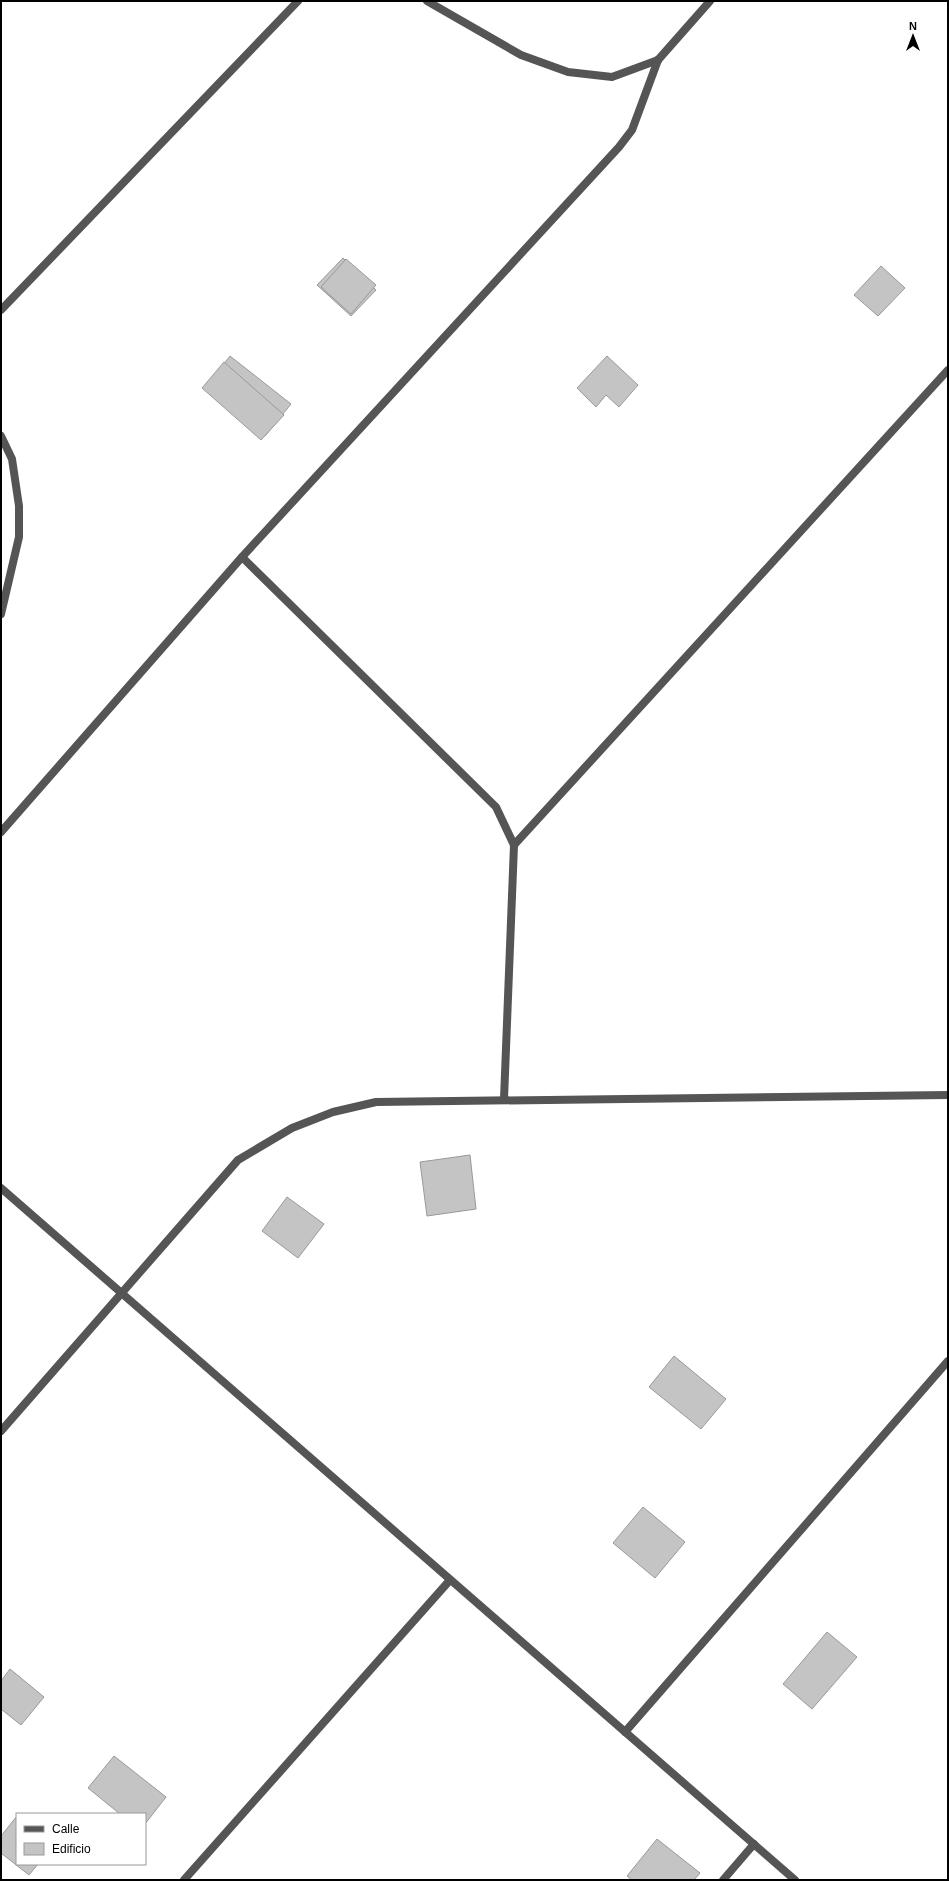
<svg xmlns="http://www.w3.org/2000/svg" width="949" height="1881" font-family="Helvetica,sans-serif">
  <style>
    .building { fill: #c4c4c4; stroke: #999 }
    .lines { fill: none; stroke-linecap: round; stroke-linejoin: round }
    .service { stroke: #555; stroke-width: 8 }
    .minor { stroke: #555; stroke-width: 8 }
  </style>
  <rect width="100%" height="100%" fill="#fff"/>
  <g class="building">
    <polygon points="343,258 376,290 351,316 317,285"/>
    <polygon points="346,259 376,285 351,314 321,287"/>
    <polygon points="881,266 905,288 878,316 854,295"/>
    <polygon points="230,356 291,404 265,436 205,388"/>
    <polygon points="607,356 638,385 619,407 606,395 596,407 577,388"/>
    <polygon points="224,362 284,415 261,440 202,388"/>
    <polygon points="470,1155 476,1209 427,1216 420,1162"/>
    <polygon points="287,1197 324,1224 298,1258 262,1231"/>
    <polygon points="674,1356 726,1399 701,1429 649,1387"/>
    <polygon points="643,1507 685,1542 655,1578 613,1543"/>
    <polygon points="827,1632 857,1657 812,1709 783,1684"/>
    <polygon points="10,1669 44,1697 21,1725 1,1709 1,1681"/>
    <polygon points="114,1756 166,1797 145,1824 145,1814 120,1814 88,1788"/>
    <polygon points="17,1816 17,1864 38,1864 29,1875 1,1853 1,1836"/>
    <polygon points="657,1839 700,1873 694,1880 632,1880 627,1876"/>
  </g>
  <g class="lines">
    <g class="service">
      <polyline points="427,1 521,55 568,72 612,77 658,60"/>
      <polyline points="1,310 298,1"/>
      <polyline points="1,436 12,459 19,506 19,537 1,614"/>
      <polyline points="242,557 496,807 514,845 504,1099"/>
      <polyline points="1,832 242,557 619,147 632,130 658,60"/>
      <polyline points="514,845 948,370"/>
      <polyline points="625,1732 948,1361"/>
      <polyline points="723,1880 754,1844"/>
    </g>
    <g class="minor">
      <polyline points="658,60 710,1"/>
      <polyline points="1,1188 795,1880"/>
      <polyline points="1,1431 238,1160 292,1128 333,1112 376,1102 948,1095"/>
      <polyline points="184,1880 450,1580"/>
    </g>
  </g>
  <rect width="949" height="1881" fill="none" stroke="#000000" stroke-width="4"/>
  <rect x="16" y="1813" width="130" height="52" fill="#ffffff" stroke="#999999"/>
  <rect x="24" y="1826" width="20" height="6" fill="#555555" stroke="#999999"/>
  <text x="52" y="1833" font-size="12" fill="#000000">Calle</text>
  <rect x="24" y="1843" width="20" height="12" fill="#c4c4c4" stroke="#999999"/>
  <text x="52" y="1853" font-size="12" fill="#000000">Edificio</text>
  <g transform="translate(913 36)" stroke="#ffffff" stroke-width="3" paint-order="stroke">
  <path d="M0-3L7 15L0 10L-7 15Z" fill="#000000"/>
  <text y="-6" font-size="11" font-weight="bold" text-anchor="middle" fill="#000000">N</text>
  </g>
</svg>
